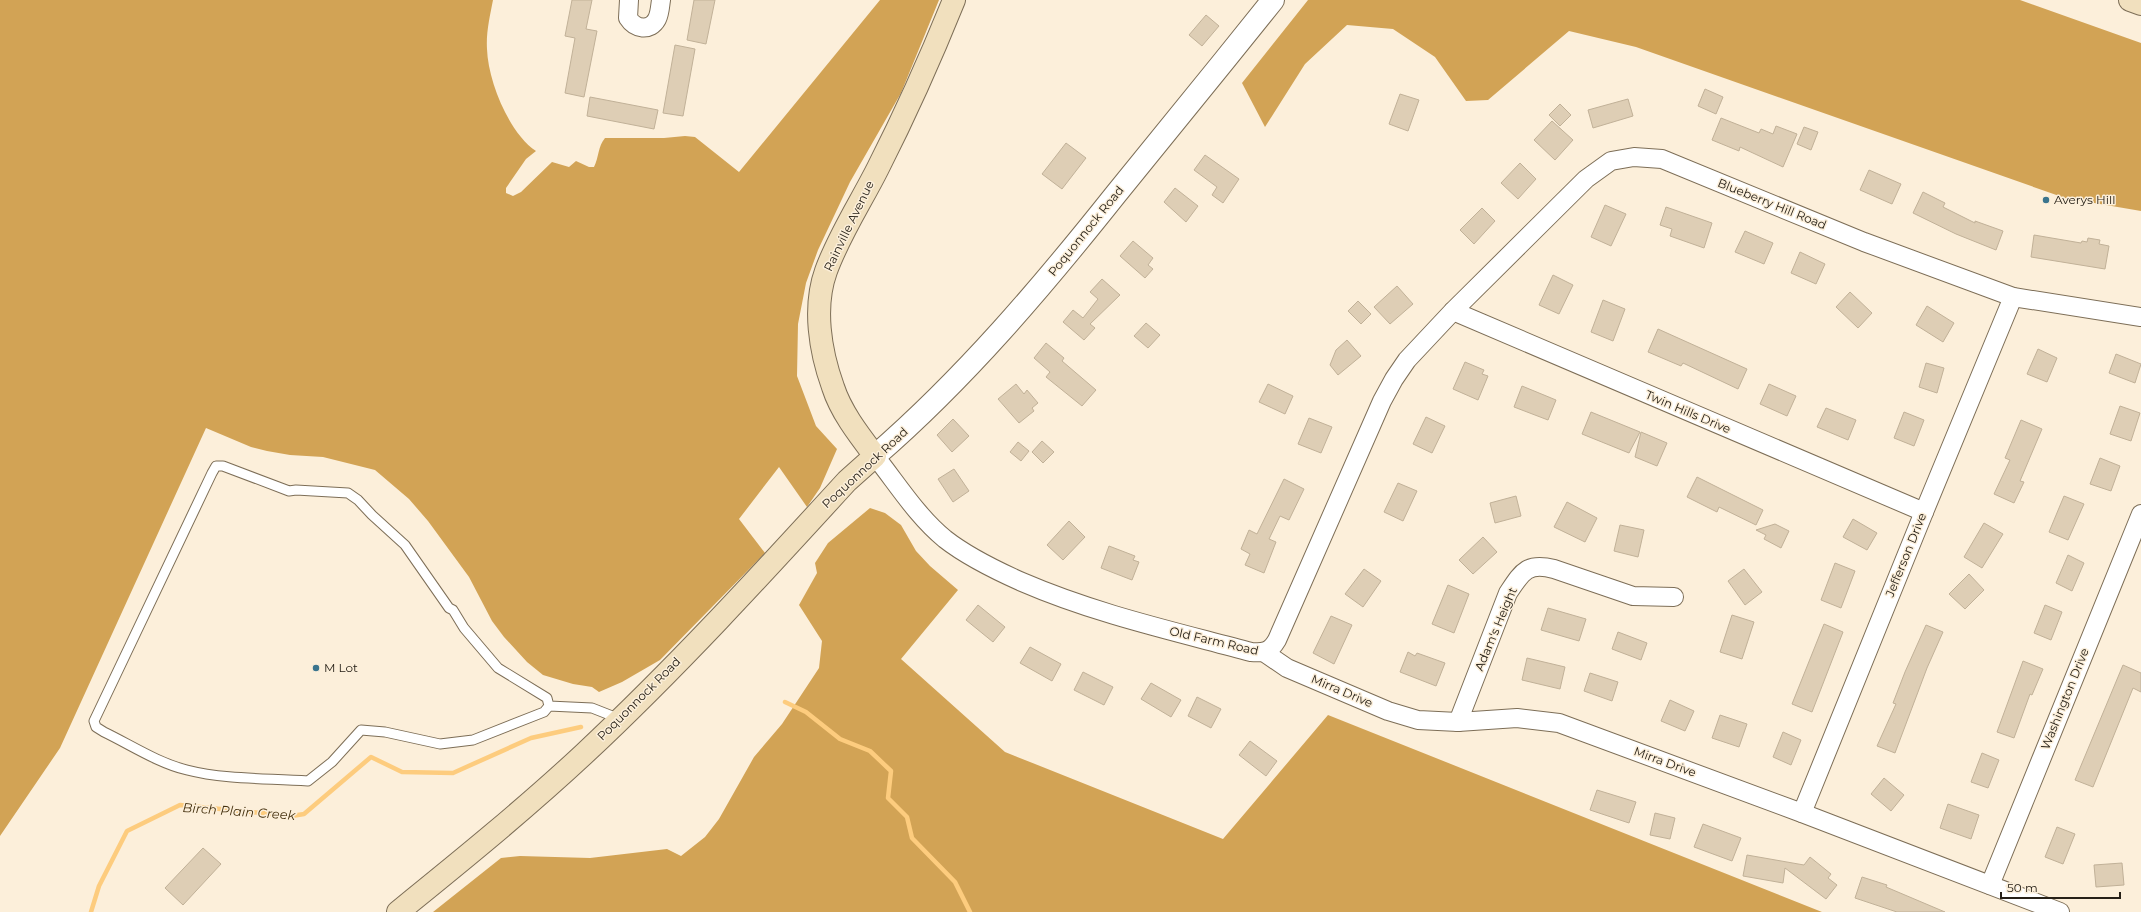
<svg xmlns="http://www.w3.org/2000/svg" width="2141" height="912" font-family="Montserrat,sans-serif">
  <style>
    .forest { fill: #d2a355 }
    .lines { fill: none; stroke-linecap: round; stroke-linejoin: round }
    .stream { stroke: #fdcc7e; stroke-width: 4.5 }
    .building { fill: #deceb5; stroke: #c1b198 }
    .service-casing { stroke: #7d6e57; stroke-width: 11 }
    .minor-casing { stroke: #7d6e57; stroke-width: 20 }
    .tertiary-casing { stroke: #7d6e57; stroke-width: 24 }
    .secondary-casing { stroke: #7d6e57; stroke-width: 24 }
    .service { stroke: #fff; stroke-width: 9 }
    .minor { stroke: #fff; stroke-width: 18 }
    .tertiary { stroke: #fff; stroke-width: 22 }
    .secondary { stroke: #f1e0be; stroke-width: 22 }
    .poi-dot { fill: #3a748d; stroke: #fcefda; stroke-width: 1.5 }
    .labels { text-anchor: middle; stroke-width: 3; stroke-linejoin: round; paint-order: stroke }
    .poi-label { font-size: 12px; fill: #262017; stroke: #fcefda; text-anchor: start }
    .street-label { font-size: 12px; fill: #262017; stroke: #fcefda }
    .water-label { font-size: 13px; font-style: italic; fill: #45310f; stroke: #fcefda }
  </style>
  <rect width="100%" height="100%" fill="#fcefda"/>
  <g class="forest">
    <path d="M0 0H493C490 16 486 32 487 49 488 81 509 133 536 151L526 159 506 188V193L513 196 521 192 552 162 569 167 576 161 589 167H594C599 157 598 146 605 138H664L685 136 695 137 739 172 880 0H939L901 93 850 182 818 250 806 283 798 324 797 376 816 426 837 449 820 488 807 507 779 467 739 519 765 553 660 660 622 682 599 692 592 687 573 684 543 675 527 662 504 637 492 621 469 577 428 521 409 499 375 470 323 457 290 455 267 451 251 447 206 428 60 748 0 836Z"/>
    <polygon points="1308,0 2020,0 2141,43 2141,211 2065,198 1636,47 1569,31 1488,100 1466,101 1435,57 1393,29 1347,25 1305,64 1265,127 1242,83"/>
    <polygon points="870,508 885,513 901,525 916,551 930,566 958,590 901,659 1005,752 1223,839 1328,715 1822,912 433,912 501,858 520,856 590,858 667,849 681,856 705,837 719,819 754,757 782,724 819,668 822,641 799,605 817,573 815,563 828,543"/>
  </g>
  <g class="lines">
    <g class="stream">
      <polyline points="785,702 806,712 840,739 870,751 891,771 888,798 907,817 912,838 955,882 970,912"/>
      <polyline points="91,912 99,886 127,831 180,805 292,816 304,814 371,757 402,772 453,773 531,738 581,727"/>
    </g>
  </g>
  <g class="building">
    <polygon points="572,0 592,0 586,29 597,31 584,97 565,93 575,38 565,36"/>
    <polygon points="694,0 715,0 706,44 687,40"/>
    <polygon points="1206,15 1219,26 1202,46 1189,35"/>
    <polygon points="675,45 695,49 683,116 663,113"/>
    <polygon points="1705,89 1723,97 1716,114 1698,106"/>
    <polygon points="1400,94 1419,100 1408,131 1389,124"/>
    <polygon points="590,97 658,110 654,129 587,116"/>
    <polygon points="1628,99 1633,116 1593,128 1588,110"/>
    <polygon points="1560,104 1571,115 1560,126 1549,115"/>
    <polygon points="1721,118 1759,133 1761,129 1773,134 1776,126 1797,134 1783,167 1740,147 1739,151 1712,140"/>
    <polygon points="1552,121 1573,140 1555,160 1534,140"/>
    <polygon points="1804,127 1818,132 1811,150 1797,144"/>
    <polygon points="1066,143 1086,158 1062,189 1042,174"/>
    <polygon points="1205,155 1239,179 1223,203 1212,195 1217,187 1194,170"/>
    <polygon points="1520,163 1536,179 1518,199 1501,183"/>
    <polygon points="1869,170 1901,184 1892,204 1860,190"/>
    <polygon points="1175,188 1198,206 1186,222 1164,202"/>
    <polygon points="1923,192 1945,203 1943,207 1975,223 1975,221 2003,231 1996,250 1956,234 1913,213"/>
    <polygon points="1605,205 1626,214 1611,246 1591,237"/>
    <polygon points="1666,207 1712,223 1704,248 1670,236 1672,229 1660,225"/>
    <polygon points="1482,208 1495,221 1474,244 1460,230"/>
    <polygon points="1745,231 1773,243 1764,264 1735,252"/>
    <polygon points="2034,235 2081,243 2082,241 2087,242 2088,238 2100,240 2099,244 2109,246 2105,269 2031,257"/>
    <polygon points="1133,241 1153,258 1148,265 1153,269 1145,278 1120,256"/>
    <polygon points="1800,252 1825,264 1816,284 1791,273"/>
    <polygon points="1553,275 1573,285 1559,314 1539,305"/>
    <polygon points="1102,279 1120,295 1090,324 1095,328 1084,340 1063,322 1073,310 1083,318 1098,299 1090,292"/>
    <polygon points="1397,286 1413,304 1390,324 1374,307"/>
    <polygon points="1850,292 1872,313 1858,328 1836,307"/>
    <polygon points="1603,300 1625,309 1613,341 1591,332"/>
    <polygon points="1358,301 1371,314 1361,324 1348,311"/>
    <polygon points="1927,306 1954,323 1943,342 1916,325"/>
    <polygon points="1146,323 1160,335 1148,348 1134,336"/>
    <polygon points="1658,329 1747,369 1738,389 1683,363 1681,366 1648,352"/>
    <polygon points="1347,340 1361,356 1338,375 1330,365 1336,350"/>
    <polygon points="1046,343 1064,358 1062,361 1096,390 1082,406 1046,377 1050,372 1034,358"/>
    <polygon points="2038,349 2057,358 2047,382 2027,374"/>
    <polygon points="2116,354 2141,364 2135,383 2109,373"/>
    <polygon points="1465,362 1484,370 1482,374 1488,376 1478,400 1453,389"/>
    <polygon points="1926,363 1944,368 1937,393 1919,387"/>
    <polygon points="1016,384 1024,394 1027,390 1038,403 1032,408 1034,411 1019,423 998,399"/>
    <polygon points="1268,384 1293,396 1285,414 1259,402"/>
    <polygon points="1769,384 1796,396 1787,416 1760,404"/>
    <polygon points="1522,386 1556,400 1548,420 1514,407"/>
    <polygon points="2120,406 2140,413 2131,441 2110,434"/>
    <polygon points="1826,408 1856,420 1848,440 1817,427"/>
    <polygon points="1591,412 1640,432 1629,453 1582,434"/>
    <polygon points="1904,412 1924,420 1914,446 1894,438"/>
    <polygon points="1426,417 1445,426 1432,453 1413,444"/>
    <polygon points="1309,418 1332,427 1321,453 1298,444"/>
    <polygon points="953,419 969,436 952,452 937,435"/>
    <polygon points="2021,420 2042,429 2020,481 2024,482 2014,503 1994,494 2010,460 2005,458"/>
    <polygon points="1641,432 1667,443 1657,466 1635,457"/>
    <polygon points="1042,441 1054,452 1043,463 1032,452"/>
    <polygon points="1018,442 1029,451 1021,461 1010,452"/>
    <polygon points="2100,458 2120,466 2111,491 2090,484"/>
    <polygon points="954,469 969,491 953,502 938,479"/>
    <polygon points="1697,477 1763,510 1756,525 1719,507 1717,512 1687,497"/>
    <polygon points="1284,479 1304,489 1289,520 1280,516 1269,539 1276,542 1264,573 1245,565 1250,554 1241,549 1249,530 1257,534"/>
    <polygon points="1398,483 1417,491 1403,521 1384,512"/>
    <polygon points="1516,496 1521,516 1495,523 1490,503"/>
    <polygon points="2064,496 2084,504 2068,540 2049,532"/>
    <polygon points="1567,502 1597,518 1585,542 1554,527"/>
    <polygon points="1853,519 1877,533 1867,550 1843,537"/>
    <polygon points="1069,521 1085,537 1063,560 1047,545"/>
    <polygon points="1984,523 2003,534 1982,568 1964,557"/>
    <polygon points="1775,524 1789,531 1781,548 1764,539 1766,535 1756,530"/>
    <polygon points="1620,525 1644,530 1638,557 1614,551"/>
    <polygon points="1483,537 1497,552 1473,574 1459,560"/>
    <polygon points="1109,546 1135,556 1133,560 1139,562 1132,580 1101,568"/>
    <polygon points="2068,555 2084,563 2072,591 2056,583"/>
    <polygon points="1835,563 1855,571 1841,608 1821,600"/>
    <polygon points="1364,569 1381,581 1363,607 1345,594"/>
    <polygon points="1744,569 1762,592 1745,605 1728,581"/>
    <polygon points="1969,574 1984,590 1965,609 1949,594"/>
    <polygon points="1448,585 1469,594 1454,633 1432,624"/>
    <polygon points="978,605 1005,627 993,642 966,620"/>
    <polygon points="2045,605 2062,612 2051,640 2034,633"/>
    <polygon points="1548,608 1586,619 1579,641 1541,630"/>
    <polygon points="1732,615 1754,622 1742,659 1720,652"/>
    <polygon points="1331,616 1352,625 1334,664 1313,653"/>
    <polygon points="1824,624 1843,632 1812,712 1792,704"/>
    <polygon points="1926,625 1943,632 1927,668 1895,753 1877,746 1896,704 1893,703 1905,672"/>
    <polygon points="1618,632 1647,643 1641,660 1612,649"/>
    <polygon points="1030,647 1061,664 1052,681 1020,663"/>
    <polygon points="1408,652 1415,656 1417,653 1445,663 1436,686 1400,672"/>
    <polygon points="1527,658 1565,667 1560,689 1522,680"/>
    <polygon points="2023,661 2043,669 2032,695 2030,694 2014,738 1997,732"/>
    <polygon points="2123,665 2141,673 2141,692 2133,688 2093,787 2075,780"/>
    <polygon points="1083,672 1113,687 1104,705 1074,690"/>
    <polygon points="1590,673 1618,682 1612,701 1584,691"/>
    <polygon points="1151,683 1181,700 1171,717 1141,699"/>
    <polygon points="1197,697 1221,709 1211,728 1188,716"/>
    <polygon points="1670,700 1694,711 1685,731 1661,721"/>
    <polygon points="1720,715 1747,724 1739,747 1712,738"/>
    <polygon points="1783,732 1801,740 1791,765 1773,757"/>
    <polygon points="1250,741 1277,761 1266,776 1239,755"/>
    <polygon points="1982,753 1999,760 1988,788 1971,782"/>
    <polygon points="1884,778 1904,795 1891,811 1871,794"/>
    <polygon points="1597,790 1636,802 1629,823 1590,810"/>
    <polygon points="1948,804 1979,815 1971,839 1940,828"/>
    <polygon points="1655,813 1675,818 1670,839 1650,835"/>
    <polygon points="1703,824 1741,838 1732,861 1694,847"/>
    <polygon points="2057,827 2075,834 2063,864 2045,857"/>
    <polygon points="203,848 221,864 183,905 165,888"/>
    <polygon points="1747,855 1804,865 1810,857 1831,874 1828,878 1837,885 1826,899 1785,868 1783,883 1743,876"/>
    <polygon points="2122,863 2124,885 2096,887 2094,865"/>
    <polygon points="1862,877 1887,885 1886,887 1945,912 1897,912 1855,898"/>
  </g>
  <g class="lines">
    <g class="service-casing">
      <path id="service" d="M549 706 547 698 498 668 464 628 453 610 449 608 405 545 372 515 358 500 348 493 296 490 289 491 223 466H216L212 473 94 721 96 727 104 732C131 745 158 763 187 770 226 780 268 778 308 781L332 762 361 730 385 732 440 744 473 740 544 712 549 706 592 708 620 719"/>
    </g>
    <g class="minor-casing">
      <g id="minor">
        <path d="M629 0 628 18C635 29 650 32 657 19 660 13 660 6 661 0"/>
        <polyline points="1453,311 1924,512"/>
        <path d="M875 456C898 485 917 516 945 539 968 557 995 570 1022 582 1096 614 1173 631 1251 652 1264 653 1270 652 1277 640L1382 401 1394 379 1407 360 1453 311 1586 179 1611 161 1634 157 1662 159 1864 242 2013 297 2141 317"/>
        <polyline points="1265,653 1287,668 1388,711 1418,720 1458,722 1517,718 1559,723 1802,813 2060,912"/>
        <path d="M1458 722 1508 593C1522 572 1527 562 1554 569L1633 596 1674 597"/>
        <polyline points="1802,813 1924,512 2013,297"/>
        <polyline points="1990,885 2141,514"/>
      </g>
    </g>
    <g class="tertiary-casing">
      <path id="tertiary" d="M875 456C965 378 1042 287 1116 194 1168 130 1221 65 1273 0"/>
    </g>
    <g class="secondary-casing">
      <g id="secondary">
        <polyline points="2130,0 2141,4"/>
        <path d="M398 912C461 861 525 809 584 754 676 668 762 574 847 481L875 456C859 435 841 412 833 387 820 351 813 307 826 271 839 235 861 202 878 168 906 113 931 57 954 0"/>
      </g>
    </g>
    <use href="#service" class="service"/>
    <use href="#minor" class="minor"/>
    <use href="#tertiary" class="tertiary"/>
    <use href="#secondary" class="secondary"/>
  </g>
  <g class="poi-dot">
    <circle cx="2046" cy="200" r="4"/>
    <circle cx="316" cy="668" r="4"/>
  </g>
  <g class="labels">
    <g class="poi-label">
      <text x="2054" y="204">Averys Hill</text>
      <text x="324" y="672">M Lot</text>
    </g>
    <g class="street-label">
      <text transform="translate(1772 204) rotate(22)" y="4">Blueberry Hill Road</text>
      <text transform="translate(849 226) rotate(-64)" y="4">Rainville Avenue</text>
      <text transform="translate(1086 231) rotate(-51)" y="4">Poquonnock Road</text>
      <text transform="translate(1688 412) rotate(23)" y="4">Twin Hills Drive</text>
      <text transform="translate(865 468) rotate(-43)" y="4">Poquonnock Road</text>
      <text transform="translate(1906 555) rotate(-68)" y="4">Jefferson Drive</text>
      <text transform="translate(1496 629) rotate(-67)" y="4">Adam's Height</text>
      <text transform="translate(1214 641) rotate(13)" y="4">Old Farm Road</text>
      <text transform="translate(1342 691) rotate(23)" y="4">Mirra Drive</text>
      <text transform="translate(639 699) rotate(-45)" y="4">Poquonnock Road</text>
      <text transform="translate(2065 699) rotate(-68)" y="4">Washington Drive</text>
      <text transform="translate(1665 762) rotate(20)" y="4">Mirra Drive</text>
    </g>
    <g class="water-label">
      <text transform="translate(239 811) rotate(4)" y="5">Birch Plain Creek</text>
    </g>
  </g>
  <path d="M2001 892v6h119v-6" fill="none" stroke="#262017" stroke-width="2"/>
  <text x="2007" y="892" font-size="12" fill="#262017" stroke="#fcefda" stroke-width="3" paint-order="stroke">50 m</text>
</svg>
